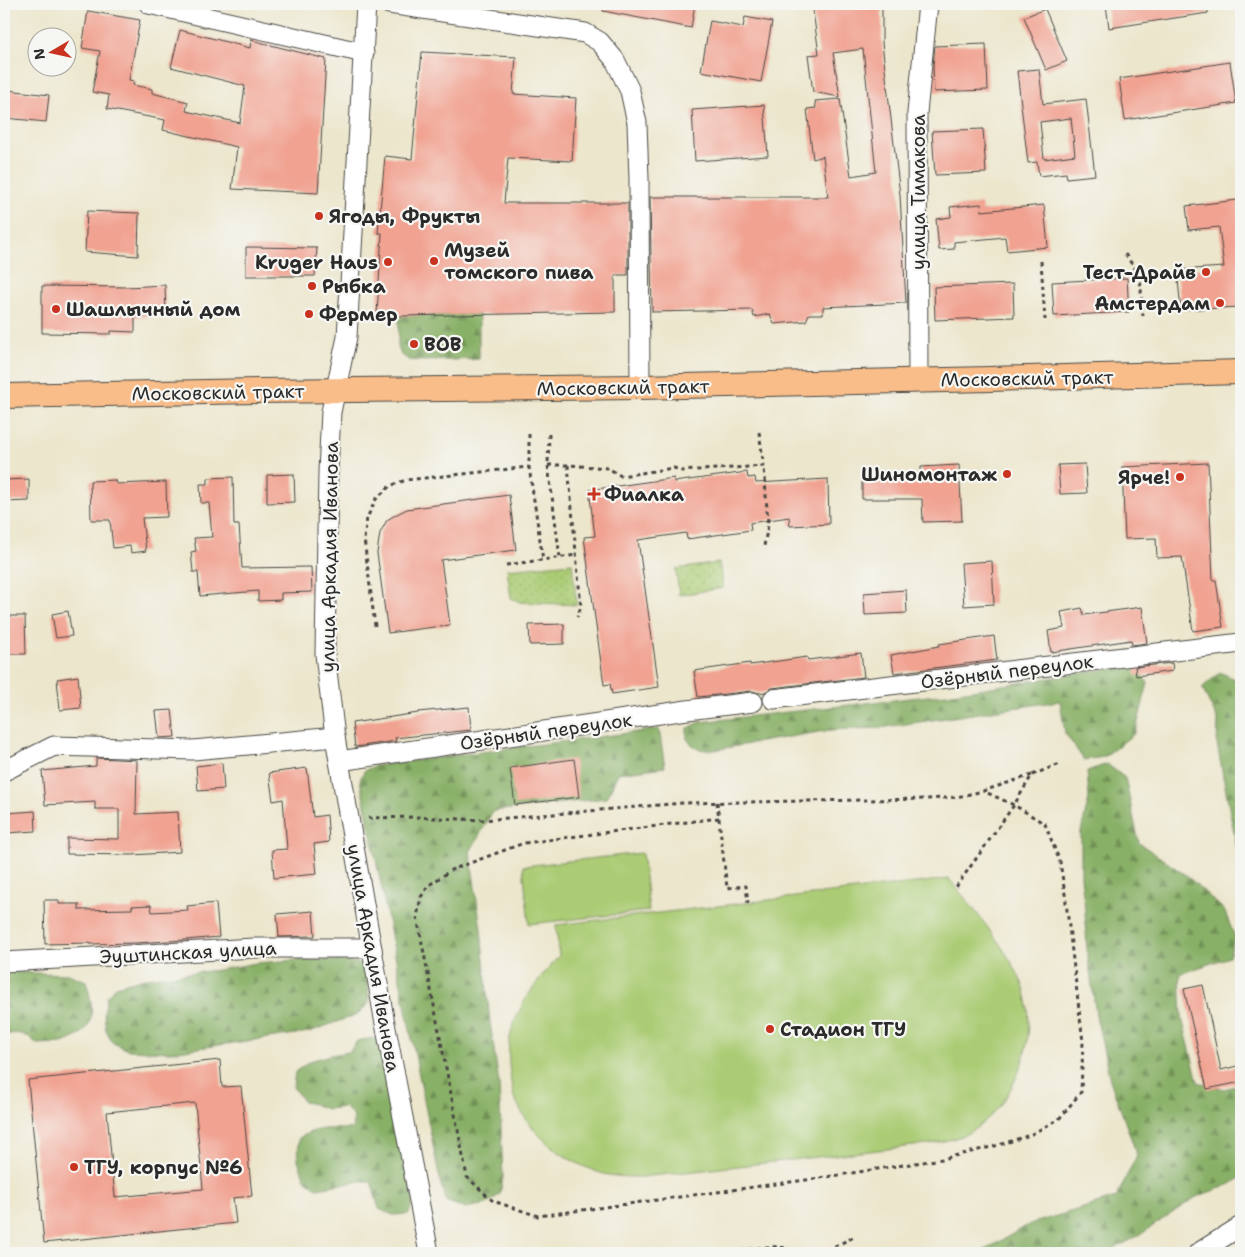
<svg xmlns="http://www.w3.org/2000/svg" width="1245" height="1257" font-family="'Shantell Sans',sans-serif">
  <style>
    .forest { fill: url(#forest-firs); stroke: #5a6e48 }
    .park { fill: url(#park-dots); stroke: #6b7c50 }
    .garden { fill: #abcc74; stroke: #6b7c50 }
    .building { fill: #f1a291; fill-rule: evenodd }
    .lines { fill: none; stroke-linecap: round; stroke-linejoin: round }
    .minor-casing { stroke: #484743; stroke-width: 21 }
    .major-casing { stroke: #484743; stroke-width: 26 }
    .path { stroke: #484743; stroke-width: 3; stroke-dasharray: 4 4; stroke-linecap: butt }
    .minor { stroke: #fff; stroke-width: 19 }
    .major { stroke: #f8bd89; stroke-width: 24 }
    .poi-dot { fill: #c8321e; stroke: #f6f6f2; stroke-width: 2 }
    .labels { text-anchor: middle; stroke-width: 4.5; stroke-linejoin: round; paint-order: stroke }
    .street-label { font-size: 19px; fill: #2b2b2b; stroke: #f6f6f2 }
    .poi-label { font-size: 19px; font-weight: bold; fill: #2b2b2b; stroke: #f6f6f2; text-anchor: start }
  </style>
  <defs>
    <pattern id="forest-firs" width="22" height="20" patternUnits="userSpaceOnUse" patternTransform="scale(1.25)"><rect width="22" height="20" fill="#88b066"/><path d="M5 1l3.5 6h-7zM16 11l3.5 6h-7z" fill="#6f8f54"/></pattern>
    <pattern id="park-dots" width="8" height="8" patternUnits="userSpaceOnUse" patternTransform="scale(1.25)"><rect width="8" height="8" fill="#abcc74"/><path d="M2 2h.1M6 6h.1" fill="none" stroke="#93af65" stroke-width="1.8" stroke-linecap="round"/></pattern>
  </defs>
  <rect width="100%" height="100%" fill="#f6f6f2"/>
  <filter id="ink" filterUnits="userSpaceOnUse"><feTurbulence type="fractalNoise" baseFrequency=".02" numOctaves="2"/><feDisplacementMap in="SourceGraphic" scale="10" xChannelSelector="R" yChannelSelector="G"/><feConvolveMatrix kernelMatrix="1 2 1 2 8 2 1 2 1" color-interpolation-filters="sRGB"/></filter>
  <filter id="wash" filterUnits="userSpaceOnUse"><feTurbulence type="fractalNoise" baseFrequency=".0096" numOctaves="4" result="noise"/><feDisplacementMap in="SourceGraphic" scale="20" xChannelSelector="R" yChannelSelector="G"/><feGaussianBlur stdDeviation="1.12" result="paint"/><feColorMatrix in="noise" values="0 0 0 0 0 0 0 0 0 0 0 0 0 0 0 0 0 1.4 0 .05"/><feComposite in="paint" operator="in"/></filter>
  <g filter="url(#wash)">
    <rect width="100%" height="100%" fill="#ece6cc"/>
    <g class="forest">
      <polygon points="479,314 479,359 423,361 410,360 401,355 398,346 399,316"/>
      <path d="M1134 665 1148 683 1135 733 1104 757 1084 760 1065 733 1060 701 879 728 830 730 714 750C700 750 696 750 687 739V729L700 722 946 694Z"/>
      <polygon points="1220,672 1238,681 1241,712 1241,857 1237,849 1217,744 1218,720 1202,688"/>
      <polygon points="659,729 665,767 618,773 607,798 493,811 470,852 481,929 490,1022 499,1083 503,1177 500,1194 487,1204 465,1208 447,1202 441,1185 360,780 364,771 374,766"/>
      <polygon points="1107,764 1125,778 1139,843 1187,876 1224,910 1235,937 1229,957 1180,974 1182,1018 1198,1082 1224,1089 1241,1084 1241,1177 1231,1184 1196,1197 1138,1236 1106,1253 978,1253 985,1250 1030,1224 1116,1198 1137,1155 1110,1080 1096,1015 1087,950 1085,911 1081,877 1081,832 1089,798 1087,771"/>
      <path d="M296 960C318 960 341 960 363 964L368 980 369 1004 356 1015 309 1032 171 1052 129 1050 113 1043 106 1030 104 1013 107 996 116 986 145 978 218 970 256 963Z"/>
      <path d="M4 972 68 974 86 981C94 1009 98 1031 65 1042 56 1045 45 1043 37 1044 26 1033 19 1032 4 1035Z"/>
      <path d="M373 1038 383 1045 413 1202 409 1214 393 1215 379 1209 371 1181H362L317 1188 305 1179 298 1160 299 1138C318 1126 330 1129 352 1129L354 1117 344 1107 327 1109 303 1101 293 1087 295 1072 310 1061 330 1055 349 1052 357 1041Z"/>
    </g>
    <g class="park">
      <polygon points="572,563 577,605 520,602 511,598 507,569"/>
      <polygon points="719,563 723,588 679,595 676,569"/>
    </g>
    <g class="garden">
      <polygon points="642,853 649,911 529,924 523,866"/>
      <path d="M949 879C967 900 983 921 999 943 1007 955 1016 968 1022 983 1042 1034 1016 1107 968 1133 956 1139 944 1141 931 1144L642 1177C629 1177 616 1177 604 1174 570 1164 538 1141 521 1111 519 1106 516 1102 514 1097 511 1086 510 1075 509 1063 508 1050 509 1038 513 1026 522 999 541 977 559 956L556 925Z"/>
    </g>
    <g id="blocks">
      <g class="building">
        <polygon points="604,4 695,4 691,28 603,11"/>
        <polygon points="812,4 882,4 882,43 900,195 906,303 823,307 823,314 809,314 806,321 774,324 770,314 754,317 752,310 652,312 650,197 828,197 823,156 813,159 807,109 816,108 815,101 840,99 851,176 876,172 863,49 833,53 840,97 813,92 808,55 819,54"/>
        <polygon points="1106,4 1208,4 1208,13 1109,28"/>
        <polygon points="1045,9 1067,61 1046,70 1024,17"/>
        <polygon points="88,11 140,20 129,80 134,81 133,85 152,89 152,93 188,102 186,111 240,123 245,86 171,67 180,30 250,48 251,40 326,59 318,193 232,189 237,147 163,130 165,120 107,109 109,95 92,92 100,51 82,48"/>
        <polygon points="745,17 772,22 761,82 701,71 710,21 743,27"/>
        <polygon points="986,44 988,90 934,92 933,65 935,46"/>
        <polygon points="422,52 516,57 513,94 576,98 572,161 508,158 504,203 628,203 628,275 615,275 615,312 400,316 377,314 382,233 378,233 385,156 412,159"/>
        <polygon points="1230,62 1236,103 1125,120 1119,79"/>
        <path d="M1039 69 1043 104 1086 99 1095 175 1067 178 1066 173 1039 176 1037 162 1028 163 1017 71ZM1071 118 1075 155 1044 159 1040 122Z"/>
        <polygon points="8,90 49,95 46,122 5,118"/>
        <polygon points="764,105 768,156 695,161 692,110"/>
        <polygon points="983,129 986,173 935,175 932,131"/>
        <polygon points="1238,200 1241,229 1241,307 1181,310 1177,270 1224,267 1219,227 1189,230 1186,206"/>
        <polygon points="981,204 982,211 1044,205 1048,247 1007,251 1005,237 954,242 954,249 939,250 936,219 951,217 950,207"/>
        <polygon points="87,211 139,213 138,256 85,252"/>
        <polygon points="246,247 317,248 315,276 246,276"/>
        <polygon points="1127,278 1129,312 1054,316 1052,282"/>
        <polygon points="1013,284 1014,317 935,320 934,287"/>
        <polygon points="165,285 166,315 135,317 135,332 111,331 111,334 42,333 42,286 127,287"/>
        <polygon points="1208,463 1213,580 1216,580 1223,627 1193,631 1182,557 1157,558 1156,538 1125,539 1122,467"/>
        <polygon points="1085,464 1087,493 1060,494 1058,465"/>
        <polygon points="959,465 962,521 923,522 922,499 862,499 862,475 921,475 921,467"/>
        <polygon points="747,472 748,478 755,477 756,483 828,479 829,524 790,526 789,517 750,523 751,530 687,539 686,533 638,540 659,687 612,694 610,684 604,685 584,537 595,536 589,490 674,478 674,482"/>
        <polygon points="294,474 295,502 267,503 267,475"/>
        <polygon points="233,477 234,525 239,525 242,568 311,567 312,592 281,593 281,600 258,601 258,591 200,596 198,572 193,572 191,552 196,551 194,538 212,537 209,503 201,503 200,484 208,484 208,478"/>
        <polygon points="29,479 29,501 4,502 4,480"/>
        <polygon points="115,480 116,484 166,482 167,517 142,518 146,551 131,553 130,546 113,548 110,520 91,520 90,481"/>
        <polygon points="509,495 516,550 441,560 450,625 388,633 377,553 380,533 387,520 397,514 407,509"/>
        <polygon points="992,561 994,604 964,606 961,563"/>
        <polygon points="906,590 907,613 865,615 864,593"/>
        <polygon points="1142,607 1147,643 1132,645 1131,640 1051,652 1048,631 1064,628 1061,612 1082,608 1084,615"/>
        <polygon points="68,611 72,636 56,638 52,614"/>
        <polygon points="4,616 25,616 26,654 4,654"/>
        <polygon points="564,624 564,644 530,645 529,625"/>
        <polygon points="994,636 997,660 894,673 891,655 939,646 939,644"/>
        <polygon points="861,653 864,677 772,688 765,692 759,693 752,691 698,697 694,671 750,663 750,665 807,657 808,660"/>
        <polygon points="1172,663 1173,671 1136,676 1135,667"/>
        <polygon points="78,676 81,708 60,710 57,679"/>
        <polygon points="469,707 471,730 395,738 396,741 355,747 352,723 418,713 418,712"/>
        <polygon points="172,710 175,737 159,738 156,711"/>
        <polygon points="96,758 137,760 136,814 178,812 180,852 132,855 67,854 67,838 119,839 119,809 95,809 95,802 45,805 42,771 96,766"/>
        <polygon points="574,759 579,797 515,805 510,768"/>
        <polygon points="222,763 224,789 198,791 196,766"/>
        <polygon points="307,768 313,817 327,815 329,842 314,844 317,874 274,878 272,850 287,849 283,799 273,801 269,773"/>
        <polygon points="35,811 36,831 7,833 6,813"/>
        <polygon points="44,900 59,900 59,904 79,904 79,910 132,909 132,906 151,905 152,912 188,910 187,906 216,903 219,937 185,940 135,943 90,944 90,943 45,944"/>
        <polygon points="313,911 315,936 279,937 277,914"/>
        <polygon points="1203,985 1221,1070 1241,1065 1241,1082 1207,1089 1184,989"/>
        <path d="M220 1060 222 1087 241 1086 252 1196 233 1198 236 1223 44 1243 28 1080ZM195 1103 203 1189 115 1197 107 1112Z"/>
      </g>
    </g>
  </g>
  <g filter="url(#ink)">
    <use href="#blocks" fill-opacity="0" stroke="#484743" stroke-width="1"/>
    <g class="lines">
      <g class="minor-casing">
        <g id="minor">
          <polyline points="149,4 364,53"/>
          <polyline points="366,4 347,337 331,412 328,472 325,654 335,737 339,761 384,1018 429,1253"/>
          <polyline points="389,4 585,33 600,42 615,60 630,91 637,123 639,179 640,387"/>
          <polyline points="918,380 917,113 928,4"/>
          <polyline points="773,699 1241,643"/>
          <polyline points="339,761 687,710 753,702"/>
          <polyline points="4,771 54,746 193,750 335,737"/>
          <polyline points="4,962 254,948 372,948"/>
          <polyline points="1198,1253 1241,1226"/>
        </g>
      </g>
      <g class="major-casing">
        <polyline id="major" points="4,396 257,391 640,387 990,379 1241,372"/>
      </g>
      <g class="path">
        <polyline points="1125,254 1140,276 1143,316"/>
        <polyline points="1041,261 1045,320"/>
        <polyline points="759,432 764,466"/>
        <polyline points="529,434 529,467 543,560"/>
        <polyline points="549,434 548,465 560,558"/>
        <polyline points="548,465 568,465 608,468 621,476 674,468 682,471 764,466 768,525 764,546"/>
        <polyline points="568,465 581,607 577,617"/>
        <polyline points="506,565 577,555"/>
        <polyline points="375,626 364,539 367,518 376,499 390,486 406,480 529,467"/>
        <polyline points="717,802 727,888 746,886 748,903"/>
        <polyline points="368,818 414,817 483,820 683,803 928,799 957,797 983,791 1032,775"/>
        <polyline points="719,818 524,843 451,870 429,885 421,897 417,917 467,1177 493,1201 538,1216 813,1179 942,1159 999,1145 1030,1135 1059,1119 1081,1092 1083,1042 1065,894 1060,862 1045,824 1014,805 983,791"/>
        <polyline points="956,887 1014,805 1032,775 1060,764"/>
        <path d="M725 1253C742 1251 773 1243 789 1249 791 1250 793 1252 796 1253"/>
        <polyline points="820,1253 854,1237"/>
      </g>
      <use href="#minor" class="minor"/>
      <use href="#major" class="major"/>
    </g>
  </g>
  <g class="poi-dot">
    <circle cx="319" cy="216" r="5"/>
    <circle cx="434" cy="261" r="5"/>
    <circle cx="388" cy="262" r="5"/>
    <circle cx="1206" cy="272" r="5"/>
    <circle cx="312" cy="286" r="5"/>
    <circle cx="1220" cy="303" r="5"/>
    <circle cx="56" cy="309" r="5"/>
    <circle cx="309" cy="314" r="5"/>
    <circle cx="414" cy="344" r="5"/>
    <circle cx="1007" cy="474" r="5"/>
    <circle cx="1180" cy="477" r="5"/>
    <path d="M591.5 486.5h5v5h5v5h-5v5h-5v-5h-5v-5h5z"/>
    <circle cx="770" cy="1029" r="5"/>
    <circle cx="74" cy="1167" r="5"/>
  </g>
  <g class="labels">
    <g class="street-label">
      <text transform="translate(918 192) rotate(-90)" y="7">улица Тимакова</text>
      <text transform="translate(1027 378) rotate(-1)" y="7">Московский тракт</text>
      <text transform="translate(623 387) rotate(-1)" y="7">Московский тракт</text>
      <text transform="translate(218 392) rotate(-1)" y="7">Московский тракт</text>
      <text transform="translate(329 557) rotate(-89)" y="7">улица Аркадия Иванова</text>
      <text transform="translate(1007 671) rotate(-7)" y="7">Озёрный переулок</text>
      <text transform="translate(546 731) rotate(-8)" y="7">Озёрный переулок</text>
      <text transform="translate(188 952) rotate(-3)" y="7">Эуштинская улица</text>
      <text transform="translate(374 958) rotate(80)" y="7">улица Аркадия Иванова</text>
    </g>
    <g class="poi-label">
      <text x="329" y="223">Ягоды, Фрукты</text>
      <text x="444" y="257">Музей<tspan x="444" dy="22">томского пива</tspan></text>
      <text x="378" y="269" text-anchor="end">Kruger Haus</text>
      <text x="1196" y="279" text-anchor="end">Тест-Драйв</text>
      <text x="322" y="293">Рыбка</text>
      <text x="1210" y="310" text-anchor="end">Амстердам</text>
      <text x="66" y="316">Шашлычный дом</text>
      <text x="319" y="321">Фермер</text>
      <text x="424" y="351">ВОВ</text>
      <text x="997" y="481" text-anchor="end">Шиномонтаж</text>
      <text x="1170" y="484" text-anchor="end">Ярче!</text>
      <text x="604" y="501">Фиалка</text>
      <text x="780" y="1036">Стадион ТГУ</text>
      <text x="84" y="1174">ТГУ, корпус №6</text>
    </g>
  </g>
  <rect width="1245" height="1257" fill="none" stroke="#f6f6f2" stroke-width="20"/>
  <g transform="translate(52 52) rotate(261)"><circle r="24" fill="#f6f6f2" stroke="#a5a5a2"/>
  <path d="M0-4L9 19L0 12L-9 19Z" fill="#c8321e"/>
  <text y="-8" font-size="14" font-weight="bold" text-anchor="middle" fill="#2b2b2b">N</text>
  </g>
</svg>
